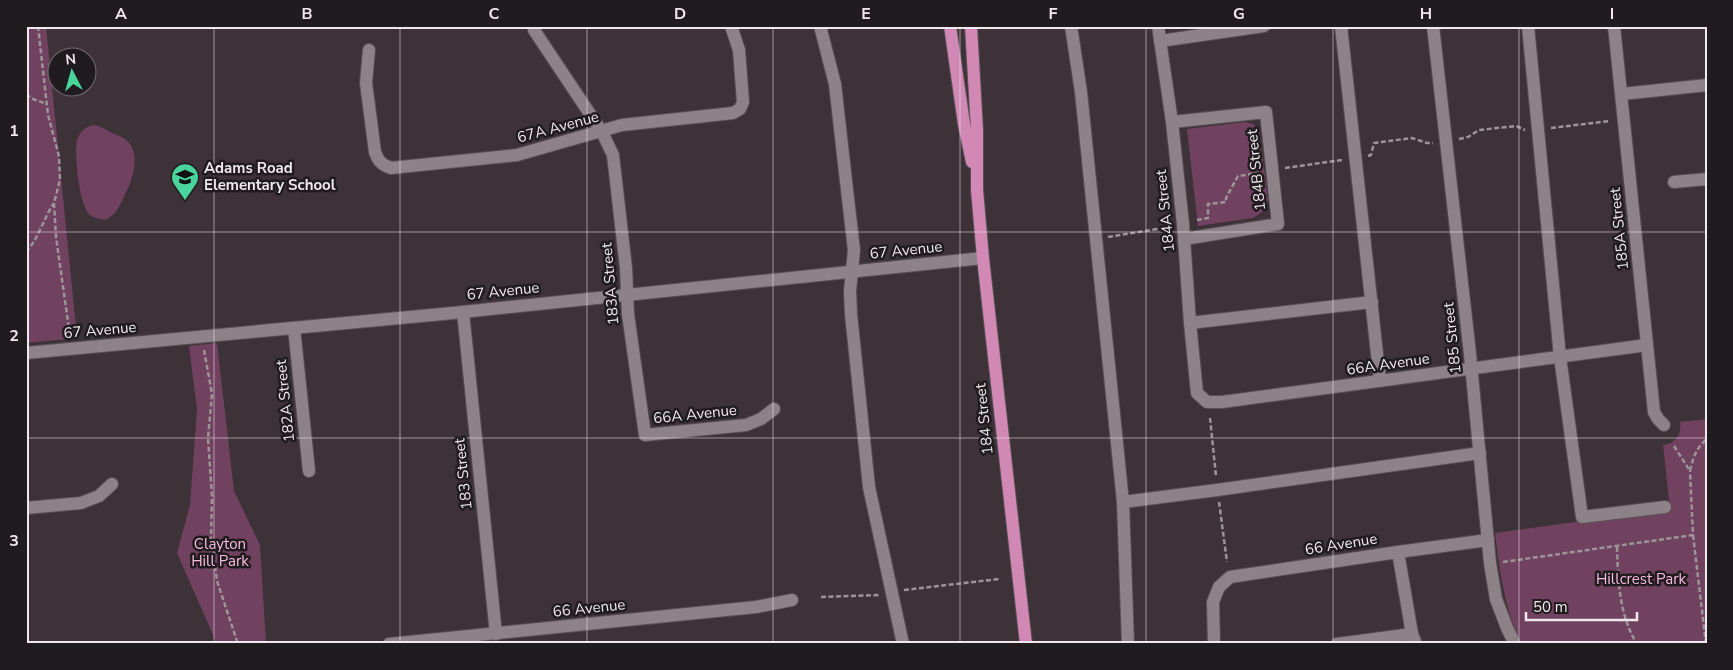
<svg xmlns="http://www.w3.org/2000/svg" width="1733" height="670" font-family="'Nunito Sans',sans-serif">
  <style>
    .green { fill: #71425f }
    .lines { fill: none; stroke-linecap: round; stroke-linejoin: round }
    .minor-casing { stroke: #585054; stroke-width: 14 }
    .major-casing { stroke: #585054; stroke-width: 14 }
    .path { stroke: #9d9499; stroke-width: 2.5; stroke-dasharray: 5 2.5; stroke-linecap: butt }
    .minor { stroke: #8e8289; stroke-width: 12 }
    .major { stroke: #d188b5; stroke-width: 12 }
    .grid { fill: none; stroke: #efe8ec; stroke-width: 1; stroke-opacity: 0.55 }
    .labels { text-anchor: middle; stroke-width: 5; stroke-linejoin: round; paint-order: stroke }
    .street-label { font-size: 15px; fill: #efe8ec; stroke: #201b1e }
    .poi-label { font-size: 15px; font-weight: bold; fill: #efe8ec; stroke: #201b1e; text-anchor: start }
    .park-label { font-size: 15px; fill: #f8bbdf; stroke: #201b1e }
    .neatline { fill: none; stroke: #efe8ec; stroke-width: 2 }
    .grid-label { font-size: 16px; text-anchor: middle; font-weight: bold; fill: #efe8ec }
  </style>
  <rect width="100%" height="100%" fill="#3d3238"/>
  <g class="green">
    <polygon points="26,26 46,26 77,338 26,343"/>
    <polygon points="1245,122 1253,124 1259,131 1268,199 1265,210 1253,218 1198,226 1187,129"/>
    <path d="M93 125C101 126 107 130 114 134 118 135 122 137 125 139 143 153 132 181 124 197 119 207 115 216 105 220 100 219 94 218 90 215 79 206 74 153 77 140 80 132 85 127 93 125Z"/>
    <polygon points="217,343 234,491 260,545 266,644 217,644 177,553 190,505 197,409 189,346"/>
    <path d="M1707 419V644H1522C1504 608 1500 572 1495 533L1670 509 1663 445C1676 443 1682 435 1680 422Z"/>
  </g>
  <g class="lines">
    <g class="minor-casing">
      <g id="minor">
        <polyline points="820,26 835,84 846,181 854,250 850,291 851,314 869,487 903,644"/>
        <polyline points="1071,26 1081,92 1123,502 1128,644"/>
        <polyline points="1158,26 1172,122 1183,224 1190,323 1197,393 1207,402 1222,402 1647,345"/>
        <polyline points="1341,26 1380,381"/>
        <polyline points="1433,26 1470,354 1490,563 1496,599 1507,628 1515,644"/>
        <polyline points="1528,26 1560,357 1582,517 1665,507"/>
        <polyline points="1614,26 1654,412 1658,419 1664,425"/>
        <polyline points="534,30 602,132 613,155 626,268 628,314 645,435 746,425 761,419 774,409"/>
        <polyline points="1160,41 1264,26"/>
        <path d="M369 50 366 83 375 152C378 161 382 165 391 168L517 155 622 125 733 113 740 109 743 102 739 50 731 26"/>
        <polyline points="1622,94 1707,85"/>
        <polyline points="1172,122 1266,112 1278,224 1184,239"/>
        <polyline points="1674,182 1707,179"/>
        <polyline points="463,312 496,634"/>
        <polyline points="1190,323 1372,302"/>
        <polyline points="294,328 309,471"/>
        <polyline points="26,353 453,313 983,258"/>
        <polyline points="1123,502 1217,490 1480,453"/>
        <polyline points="26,508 81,503 99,496 112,484"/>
        <polyline points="1398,552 1412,634 1416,644"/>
        <polyline points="389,644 756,607 792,600"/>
        <polyline points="1214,644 1213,602 1219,587 1230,577 1398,552 1488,540"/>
        <polyline points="1337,644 1412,634"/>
      </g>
    </g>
    <g class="major-casing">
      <g id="major">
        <polyline points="950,26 964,124 972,162"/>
        <polyline points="971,26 977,130 977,190 983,258 1026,644"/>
      </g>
    </g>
    <g class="path">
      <polyline points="38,26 48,115 59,156 60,180 54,203 56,237 69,329"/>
      <polyline points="26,94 33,99 47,104"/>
      <polyline points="1551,128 1610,121"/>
      <polyline points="1459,139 1468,137 1479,130 1516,126 1525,130"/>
      <polyline points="1368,156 1371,155 1374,143 1412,138 1427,143 1433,143"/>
      <polyline points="1285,168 1342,160"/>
      <polyline points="1197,220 1208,218 1208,204 1226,202 1226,198 1238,176 1259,173"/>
      <polyline points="1108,237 1169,227"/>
      <path d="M26 252C39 238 43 219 54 203"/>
      <polyline points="204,350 212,394 208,438 212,496 211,537 217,581 238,644"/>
      <polyline points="1210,418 1216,476"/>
      <path d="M1674 446 1690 471C1693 458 1696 448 1707 439"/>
      <polyline points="1219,502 1227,562"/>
      <polyline points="1693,535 1706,644"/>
      <path d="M1617 547C1618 580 1619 615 1637 644"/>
      <polyline points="1503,562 1693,535 1690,471"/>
      <polyline points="904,590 999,579"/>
      <polyline points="821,597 879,595"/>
    </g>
    <use href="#minor" class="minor"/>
    <use href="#major" class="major"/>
  </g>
  <path class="grid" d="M214 26V644M400 26V644M587 26V644M773 26V644M960 26V644M1146 26V644M1333 26V644M1519 26V644M26 232H1707M26 438H1707"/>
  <defs>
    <g id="school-pin" transform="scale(1.4375)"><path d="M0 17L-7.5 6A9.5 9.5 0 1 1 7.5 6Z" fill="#49d49d" stroke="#201b1e"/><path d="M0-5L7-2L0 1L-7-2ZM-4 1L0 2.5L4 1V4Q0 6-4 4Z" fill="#111"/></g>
  </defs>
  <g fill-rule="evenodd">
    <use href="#school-pin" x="185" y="177"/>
  </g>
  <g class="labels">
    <g class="street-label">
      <text transform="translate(558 127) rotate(-15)" y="5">67A Avenue</text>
      <text transform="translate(1256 170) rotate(-96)" y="5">184B Street</text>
      <text transform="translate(1165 211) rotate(-96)" y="5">184A Street</text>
      <text transform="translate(1619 229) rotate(-96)" y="5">185A Street</text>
      <text transform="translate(906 250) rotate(-6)" y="5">67 Avenue</text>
      <text transform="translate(610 284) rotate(-95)" y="5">183A Street</text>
      <text transform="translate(503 291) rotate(-6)" y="5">67 Avenue</text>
      <text transform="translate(100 330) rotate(-5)" y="5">67 Avenue</text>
      <text transform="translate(1452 338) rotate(-96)" y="5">185 Street</text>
      <text transform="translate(1388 364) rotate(-8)" y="5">66A Avenue</text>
      <text transform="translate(285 401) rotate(-96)" y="5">182A Street</text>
      <text transform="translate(695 414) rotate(-6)" y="5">66A Avenue</text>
      <text transform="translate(984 419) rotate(-96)" y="5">184 Street</text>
      <text transform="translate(463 474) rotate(-96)" y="5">183 Street</text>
      <text transform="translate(1341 544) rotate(-9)" y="5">66 Avenue</text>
      <text transform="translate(589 608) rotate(-6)" y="5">66 Avenue</text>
    </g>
    <g class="poi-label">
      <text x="204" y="173">Adams Road<tspan x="204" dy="17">Elementary School</tspan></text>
    </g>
    <g class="park-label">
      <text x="220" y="549">Clayton<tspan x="220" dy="17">Hill Park</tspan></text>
      <text x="1641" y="584">Hillcrest Park</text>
    </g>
  </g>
  <rect width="1733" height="670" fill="none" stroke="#201b1e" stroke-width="55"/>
  <g transform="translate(72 72) rotate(354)"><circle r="24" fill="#201b1e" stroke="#736d70"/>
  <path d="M0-4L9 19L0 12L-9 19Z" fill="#49d49d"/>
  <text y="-8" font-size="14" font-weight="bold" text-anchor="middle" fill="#efe8ec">N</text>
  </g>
  <path d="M1526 612v8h111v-8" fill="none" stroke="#efe8ec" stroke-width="2.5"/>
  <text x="1533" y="612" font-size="15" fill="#efe8ec" stroke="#201b1e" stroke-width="4" paint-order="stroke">50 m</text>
  <rect x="28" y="28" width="1678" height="614" class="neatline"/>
  <g class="grid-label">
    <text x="121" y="19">A</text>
    <text x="307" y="19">B</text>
    <text x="494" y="19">C</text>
    <text x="680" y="19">D</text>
    <text x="866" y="19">E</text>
    <text x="1053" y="19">F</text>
    <text x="1239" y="19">G</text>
    <text x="1426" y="19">H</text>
    <text x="1612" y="19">I</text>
    <text x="14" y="136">1</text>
    <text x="14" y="341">2</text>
    <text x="14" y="546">3</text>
  </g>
</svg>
